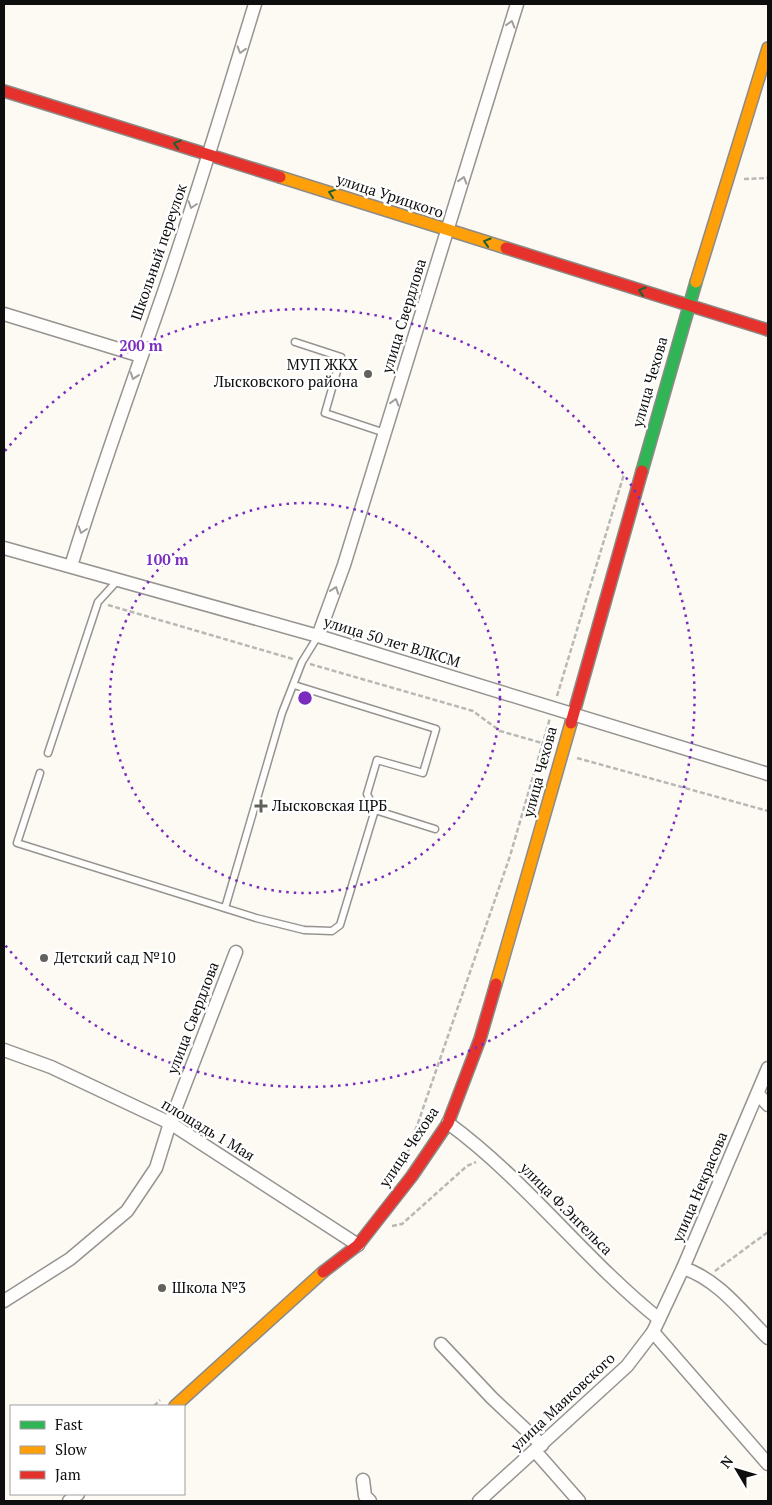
<svg xmlns="http://www.w3.org/2000/svg" width="772" height="1505" font-family="'PT Serif',serif">
  <style>
    .lines { fill: none; stroke-linecap: round; stroke-linejoin: round }
    .lane-casing { stroke: #959491; stroke-width: 9 }
    .street-casing { stroke: #959491; stroke-width: 15 }
    .fast-casing { stroke: #8c8b87; stroke-width: 14 }
    .slow-casing { stroke: #8c8b87; stroke-width: 14 }
    .jam-casing { stroke: #8c8b87; stroke-width: 14 }
    .path { stroke: #b8b8b6; stroke-width: 2.5; stroke-dasharray: 5 2.5; stroke-linecap: butt }
    .lane { stroke: #fffefd; stroke-width: 6 }
    .street { stroke: #fffefd; stroke-width: 12 }
    .fast { stroke: #30b455; stroke-width: 11 }
    .slow { stroke: #ff9f0a; stroke-width: 11 }
    .jam { stroke: #e5322d; stroke-width: 11 }
    .oneway { stroke: #9f9e9d }
    .oneway2 { stroke: #1f6132 }
    .ring { fill: none; stroke: #7b2cbf; stroke-width: 2.5; stroke-dasharray: 2.5 5 }
    .poi-dot { fill: #61615e; stroke: #fff; stroke-width: 2 }
    .labels { text-anchor: middle; stroke-width: 5; stroke-linejoin: round; paint-order: stroke }
    .street-label { font-size: 15px; fill: #0e0e0e; stroke: #fff }
    .poi-label { font-size: 15px; fill: #0e0e0e; stroke: #fff; text-anchor: start }
    .centre { fill: #7b2cbf; stroke: #fff; stroke-width: 2.5 }
    .ring-label { font-size: 15px; text-anchor: middle; font-weight: bold; fill: #7b2cbf; stroke: #fff; stroke-width: 5; stroke-linejoin: round; paint-order: stroke }
  </style>
  <rect width="100%" height="100%" fill="#fcfaf2"/>
  <g class="lines">
    <g class="lane-casing">
      <g id="lane">
        <polyline points="295,342 341,357 325,413 385,433"/>
        <polyline points="48,753 98,602 118,580"/>
        <polyline points="40,773 17,843 256,918 304,930 332,931 340,925 375,810 367,794 377,760 423,773 436,729 294,685"/>
        <polyline points="375,810 435,829"/>
        <polyline points="225,908 282,713 302,662 318,636"/>
      </g>
    </g>
    <g class="street-casing">
      <g id="street">
        <polyline points="4,314 141,356"/>
        <polyline points="4,548 318,636 768,774"/>
        <path d="M71 566C100 472 134 379 166 286 198 192 226 98 255 4"/>
        <polyline points="318,636 344,565 517,4"/>
        <polyline points="4,1050 51,1067 170,1123 358,1245"/>
        <polyline points="758,1094 768,1105"/>
        <path d="M448 1123C526 1180 584 1259 659 1319"/>
        <path d="M683 1268C718 1279 743 1313 768 1338"/>
        <polyline points="4,1301 70,1259 127,1211 156,1168 170,1123 236,952"/>
        <polyline points="653,1332 768,1464"/>
        <polyline points="441,1344 492,1398 542,1445"/>
        <polyline points="535,1451 579,1501"/>
        <polyline points="363,1480 365,1496 370,1501"/>
        <polyline points="69,1501 78,1494"/>
        <polyline points="479,1501 627,1366 653,1332 683,1268 768,1068"/>
      </g>
    </g>
    <g class="fast-casing">
      <polyline id="fast" points="642,471 696,282"/>
    </g>
    <g class="slow-casing">
      <g id="slow">
        <polyline points="280,177 506,248"/>
        <polyline points="696,282 768,48"/>
        <polyline points="496,984 571,723"/>
        <polyline points="175,1406 323,1272"/>
      </g>
    </g>
    <g class="jam-casing">
      <g id="jam">
        <polyline points="4,91 280,177"/>
        <polyline points="506,248 768,330"/>
        <polyline points="571,723 642,471"/>
        <polyline points="323,1272 358,1245 412,1176 448,1123 480,1039 496,984"/>
      </g>
    </g>
    <g class="path">
      <polyline points="744,179 768,178"/>
      <polyline points="108,605 293,659"/>
      <polyline points="310,664 473,711 500,731 549,745"/>
      <polyline points="557,696 624,474"/>
      <polyline points="577,758 768,811"/>
      <polyline points="408,1152 510,856 550,718"/>
      <polyline points="392,1226 402,1224 467,1166 476,1162"/>
      <polyline points="715,1271 768,1232"/>
      <polyline points="154,1406 160,1400"/>
    </g>
    <use href="#lane" class="lane"/>
    <use href="#street" class="street"/>
    <use href="#fast" class="fast"/>
    <use href="#slow" class="slow"/>
    <use href="#jam" class="jam"/>
  </g>
  <defs><path id="oneway-chevron" d="M-2-3.5L2.5 0L-2 3.5" fill="none" stroke-width="1.6" stroke-linecap="round" stroke-linejoin="round" transform="scale(1.25)"/></defs>
  <g class="oneway">
    <use href="#oneway-chevron" transform="translate(511 24) rotate(-73)"/>
    <use href="#oneway-chevron" transform="translate(241 50) rotate(107)"/>
    <use href="#oneway-chevron" transform="translate(463 180) rotate(-73)"/>
    <use href="#oneway-chevron" transform="translate(192 205) rotate(108)"/>
    <use href="#oneway-chevron" transform="translate(134 376) rotate(109)"/>
    <use href="#oneway-chevron" transform="translate(395 402) rotate(-73)"/>
    <use href="#oneway-chevron" transform="translate(82 530) rotate(108)"/>
    <use href="#oneway-chevron" transform="translate(335 590) rotate(-70)"/>
  </g>
  <g class="oneway2">
    <use href="#oneway-chevron" transform="translate(177 144) rotate(-163)"/>
    <use href="#oneway-chevron" transform="translate(332 193) rotate(-162)"/>
    <use href="#oneway-chevron" transform="translate(487 242) rotate(-163)"/>
    <use href="#oneway-chevron" transform="translate(642 291) rotate(-163)"/>
  </g>
  <g class="ring">
    <circle cx="305" cy="698" r="195"/>
    <path d="M5 451A389 389 0 1 1 5 945"/>
  </g>
  <g class="poi-dot">
    <circle cx="368" cy="374" r="5"/>
    <path d="M258.5 798.5h5v5h5v5h-5v5h-5v-5h-5v-5h5z"/>
    <circle cx="44" cy="958" r="5"/>
    <circle cx="162" cy="1288" r="5"/>
  </g>
  <g class="labels">
    <g class="street-label">
      <text transform="translate(390 196) rotate(18)" y="5">улица Урицкого</text>
      <text transform="translate(159 252) rotate(-71)" y="5">Школьный переулок</text>
      <text transform="translate(404 316) rotate(-73)" y="5">улица Свердлова</text>
      <text transform="translate(650 382) rotate(-74)" y="5">улица Чехова</text>
      <text transform="translate(392 642) rotate(17)" y="5">улица 50 лет ВЛКСМ</text>
      <text transform="translate(540 772) rotate(-75)" y="5">улица Чехова</text>
      <text transform="translate(193 1018) rotate(-69)" y="5">улица Свердлова</text>
      <text transform="translate(208 1130) rotate(31)" y="5">площадь 1 Мая</text>
      <text transform="translate(409 1147) rotate(-56)" y="5">улица Чехова</text>
      <text transform="translate(700 1187) rotate(-67)" y="5">улица Некрасова</text>
      <text transform="translate(566 1209) rotate(45)" y="5">улица Ф.Энгельса</text>
      <text transform="translate(563 1402) rotate(-43)" y="5">улица Маяковского</text>
    </g>
    <g class="poi-label">
      <text x="358" y="370" text-anchor="end">МУП ЖКХ<tspan x="358" dy="17">Лысковского района</tspan></text>
      <text x="272" y="811">Лысковская ЦРБ</text>
      <text x="54" y="963">Детский сад №10</text>
      <text x="172" y="1293">Школа №3</text>
    </g>
  </g>
  <circle cx="305" cy="698" r="8" class="centre"/>
  <g class="ring-label">
    <text x="141" y="351">200 m</text>
    <text x="167" y="565">100 m</text>
  </g>
  <rect width="772" height="1505" fill="none" stroke="#0e0e0e" stroke-width="10"/>
  <rect x="10" y="1405" width="175" height="90" fill="#ffffff" stroke="#9f9f9f"/>
  <rect x="20" y="1421" width="25" height="8" fill="#30b455" stroke="#9f9f9f"/>
  <text x="55" y="1430" font-size="15" fill="#0e0e0e">Fast</text>
  <rect x="20" y="1446" width="25" height="8" fill="#ff9f0a" stroke="#9f9f9f"/>
  <text x="55" y="1455" font-size="15" fill="#0e0e0e">Slow</text>
  <rect x="20" y="1471" width="25" height="8" fill="#e5322d" stroke="#9f9f9f"/>
  <text x="55" y="1480" font-size="15" fill="#0e0e0e">Jam</text>
  <g transform="translate(737 1470) rotate(308)" stroke="#ffffff" stroke-width="4" paint-order="stroke">
  <path d="M0-4L9 19L0 12L-9 19Z" fill="#0e0e0e"/>
  <text y="-8" font-size="14" font-weight="bold" text-anchor="middle" fill="#0e0e0e">N</text>
  </g>
</svg>
